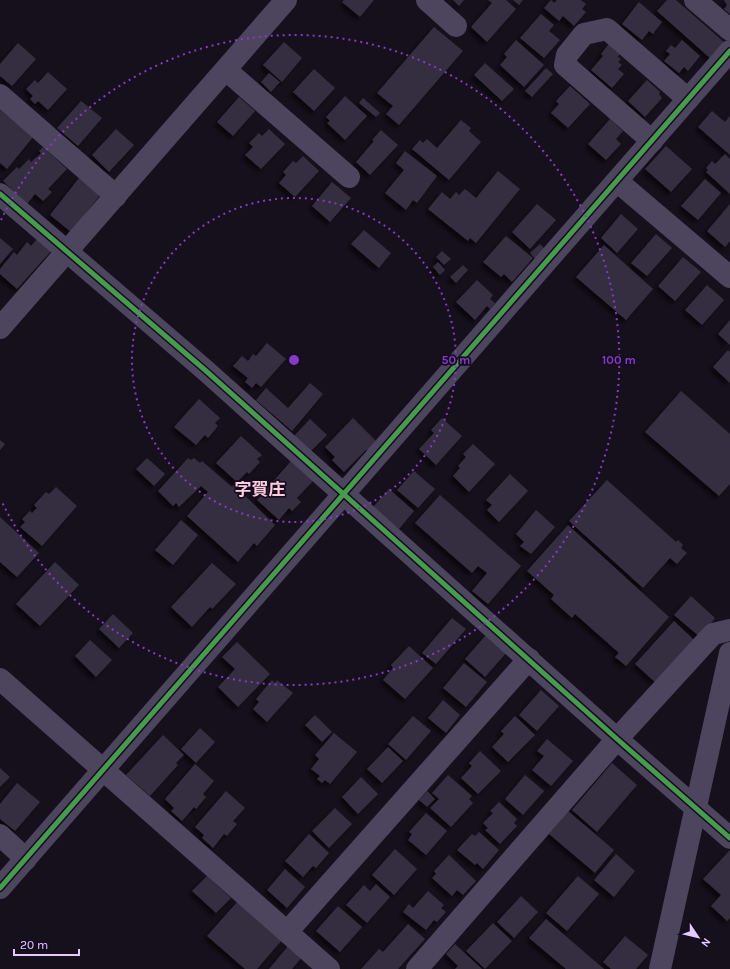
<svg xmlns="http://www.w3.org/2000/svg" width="730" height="969" font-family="Karla,'Noto Sans JP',sans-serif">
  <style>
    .building { fill: #362e3f; filter: url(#shadow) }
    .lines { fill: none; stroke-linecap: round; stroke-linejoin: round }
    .minor { stroke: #4d445e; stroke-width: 22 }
    .tertiary { stroke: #4d445e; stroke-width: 22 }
    .cycleway-casing { stroke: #160b21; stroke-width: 8 }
    .cycleway { stroke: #469c4c; stroke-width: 5 }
    .ring { fill: none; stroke: #853cc5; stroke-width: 2; stroke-dasharray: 2 4 }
    .labels { text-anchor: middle; stroke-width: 3.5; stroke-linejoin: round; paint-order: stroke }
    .quarter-label { font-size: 17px; font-weight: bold; fill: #ffcedd; stroke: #160b21 }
    .centre { fill: #853cc5; stroke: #160b21; stroke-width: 2 }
    .ring-label { font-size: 12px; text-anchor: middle; font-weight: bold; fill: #853cc5; stroke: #160b21; stroke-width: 3.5; stroke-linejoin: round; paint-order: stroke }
  </style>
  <defs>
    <filter id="shadow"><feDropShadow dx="-3.5" dy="3.5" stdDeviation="2" flood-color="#0009"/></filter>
  </defs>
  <rect width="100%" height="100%" fill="#16101c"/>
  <g class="building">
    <polygon points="344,0 374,0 360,17 342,2"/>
    <polygon points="453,0 464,0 459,6"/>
    <polygon points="488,0 506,0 516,9 487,42 471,27 492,3"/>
    <polygon points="513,0 523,0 519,5"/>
    <polygon points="551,0 554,3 557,0 581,0 586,4 582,9 586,12 574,26 563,16 559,21 544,8"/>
    <polygon points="667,0 676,0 725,43 711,59 657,11"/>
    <polygon points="724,0 730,0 730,14 724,9 727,5"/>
    <polygon points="639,2 662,22 653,34 649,31 642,40 622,24"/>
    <polygon points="541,14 554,25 549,31 560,40 544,58 520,38"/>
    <polygon points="434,27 463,51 399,125 386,114 393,106 377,93"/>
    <polygon points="516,40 544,65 524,87 500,65 507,57 504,54"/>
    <polygon points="682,40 700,56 688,71 684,67 679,73 664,61 670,54 666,51 671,45 675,48"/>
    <polygon points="284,42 302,58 282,82 263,65"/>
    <polygon points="18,43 36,59 12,86 0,76 0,64"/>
    <polygon points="609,44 620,54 618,57 621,59 618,62 622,65 618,69 624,74 612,88 591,70 603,56 601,54"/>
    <polygon points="485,63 514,89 502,101 474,75"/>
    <polygon points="546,68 553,74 532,97 525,91"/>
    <polygon points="314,69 335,88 314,111 293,92"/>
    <polygon points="48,72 67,89 48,110 38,101 35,104 30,99 33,96 26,89 35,80 38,83"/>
    <polygon points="269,73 280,82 271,92 261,82"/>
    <polygon points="647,80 660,92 659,94 662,98 645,117 628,101"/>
    <polygon points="570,86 590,104 568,128 551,113 559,104 556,101"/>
    <polygon points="345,96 367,116 345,140 327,123 330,121 326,117"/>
    <polygon points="239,97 255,111 233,136 217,122"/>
    <polygon points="363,98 380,113 376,117 359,103"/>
    <polygon points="81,101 102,118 78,146 57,128"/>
    <polygon points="0,110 33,137 7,169 0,163"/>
    <polygon points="712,111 725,122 730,116 730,155 698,127"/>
    <polygon points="610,119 623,131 616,139 621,144 606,160 588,144"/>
    <polygon points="461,120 471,128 469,131 481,142 449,180 412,149 420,140 423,143 427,139 437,148"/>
    <polygon points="116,129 134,145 109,172 92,155"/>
    <polygon points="269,129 285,144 261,169 245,155 253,147 249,143 259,133 262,136"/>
    <polygon points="381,130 398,145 370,175 356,162 374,141 372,140"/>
    <polygon points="666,146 692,169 671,192 645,169"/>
    <polygon points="43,147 67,169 48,189 52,192 43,201 35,194 27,204 3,181 17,167 19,169 29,159 31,162 41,153 39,151"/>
    <polygon points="405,151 437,176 417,203 413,200 406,210 385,193 404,170 396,163"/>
    <polygon points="725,154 730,159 730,194 706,172 708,170 706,168 712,161 715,164"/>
    <polygon points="303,156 319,171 295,197 279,183 286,175 283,172 293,161 296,163"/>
    <polygon points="498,171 520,189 476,243 470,238 468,241 428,209 442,192 450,199 456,192 459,195 465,189 476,198"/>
    <polygon points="79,178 100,195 71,232 50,215"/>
    <polygon points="705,179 721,193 698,220 681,206"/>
    <polygon points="332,182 351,198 330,222 312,206"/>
    <polygon points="537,204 556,220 530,249 512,232"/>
    <polygon points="730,204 730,241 725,247 707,231"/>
    <polygon points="621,214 638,229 617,253 601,238"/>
    <polygon points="364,230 391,253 379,268 351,244"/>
    <polygon points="656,234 672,248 647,276 631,263"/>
    <polygon points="506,236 533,258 512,282 504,274 501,277 483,262"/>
    <polygon points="0,238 13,249 0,264"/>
    <polygon points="38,238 52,250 17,289 0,274 0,269 14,252 17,255 27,242 31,246"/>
    <polygon points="540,244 546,250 536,260 530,253"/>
    <polygon points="604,245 653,289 626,320 576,277"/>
    <polygon points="442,251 451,259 444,265 436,257"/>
    <polygon points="683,257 701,272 675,301 658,286"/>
    <polygon points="438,262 445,270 440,275 433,267"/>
    <polygon points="463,265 468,270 456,283 450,277"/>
    <polygon points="477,280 493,295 490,299 495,303 490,309 487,306 475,320 456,302"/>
    <polygon points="707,285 724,300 702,325 685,310"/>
    <polygon points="730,320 730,345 718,334"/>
    <polygon points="267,343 286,359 261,387 256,383 252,388 245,382 248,378 233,366 242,356 248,361 253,354 256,356"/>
    <polygon points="728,350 730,352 730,383 713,367"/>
    <polygon points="310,383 323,394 292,431 256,400 266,388 288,408"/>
    <polygon points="681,391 730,434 730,484 719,496 645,432"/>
    <polygon points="199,399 220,418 215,423 218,426 208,438 205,435 196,445 174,427"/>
    <polygon points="353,418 378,443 368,452 366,450 344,472 332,460 335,457 325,447"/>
    <polygon points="442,418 462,436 436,465 419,449 434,433 431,430"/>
    <polygon points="310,419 327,435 310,452 294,436"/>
    <polygon points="241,436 262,455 257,459 260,462 249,474 247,472 237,482 216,463"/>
    <polygon points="0,440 5,444 0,450"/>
    <polygon points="473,444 495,464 469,492 453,476 460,468 458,466 466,457 463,454"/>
    <polygon points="147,458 165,474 154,486 136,469"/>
    <polygon points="188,458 191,460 194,458 200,463 202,461 232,487 234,485 275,525 257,546 254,543 238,562 187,516 208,492 201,486 179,507 176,503 173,506 158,491"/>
    <polygon points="291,461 313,481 297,498 301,502 292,511 289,508 279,520 257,500"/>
    <polygon points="414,471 435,489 418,508 397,490"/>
    <polygon points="510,474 528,491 499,522 487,510 492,505 486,500"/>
    <polygon points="607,480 676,542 678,540 683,545 681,548 687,553 677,564 670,558 643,588 569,521"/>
    <polygon points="56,487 77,506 42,546 20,527 25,522 22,519 30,511 32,513 37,508 34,505 46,492 49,494"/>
    <polygon points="389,489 414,511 399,529 373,507"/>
    <polygon points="440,495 521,566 488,604 472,591 487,573 478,566 472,573 415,523"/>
    <polygon points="536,510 555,527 531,554 520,546 524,542 516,534"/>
    <polygon points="0,517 39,553 17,577 0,562"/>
    <polygon points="181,520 198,535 173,565 155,550"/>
    <polygon points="568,525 669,617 626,666 615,657 619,653 575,614 572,618 551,599 554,595 527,571"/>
    <polygon points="55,562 79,585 40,626 16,604"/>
    <polygon points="212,563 236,584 212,609 210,607 192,627 171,607"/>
    <polygon points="691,596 715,618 700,637 674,615"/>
    <polygon points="113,614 133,633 119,648 99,629"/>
    <polygon points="452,618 466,629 436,664 422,653"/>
    <polygon points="674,621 695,641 657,684 635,664"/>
    <polygon points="486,635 507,652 485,677 465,659"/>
    <polygon points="90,640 112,660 96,677 75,656"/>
    <polygon points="237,642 270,674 238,707 218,687 235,669 222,657"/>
    <polygon points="409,646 433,668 405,699 383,680 393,668 391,665"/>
    <polygon points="464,663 487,682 466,707 443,688"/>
    <polygon points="272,680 275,683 277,680 293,693 267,722 253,709 259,702 256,699"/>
    <polygon points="541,690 559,706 537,731 519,715"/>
    <polygon points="443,700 460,715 446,733 428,718"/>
    <polygon points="315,715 332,732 322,742 305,725"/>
    <polygon points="413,716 431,731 406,760 388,744"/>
    <polygon points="515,716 535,735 508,762 492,747 504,734 501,731"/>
    <polygon points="200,728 215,742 196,763 181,749"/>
    <polygon points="334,733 357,752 330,784 325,780 322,783 317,779 320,776 311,769 319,759 315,755"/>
    <polygon points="163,735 184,755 176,763 178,765 150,796 126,775"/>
    <polygon points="547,739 573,761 551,786 532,770 544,756 537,751"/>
    <polygon points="388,747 403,761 382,783 367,769"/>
    <polygon points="480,751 501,771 478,794 461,778 472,766 469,763"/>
    <polygon points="612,763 637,785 597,832 572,810"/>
    <polygon points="195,764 214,781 203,794 206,797 196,809 194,807 182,821 171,811 174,808 165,799"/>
    <polygon points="0,768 10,777 0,787"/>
    <polygon points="448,775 472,796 469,799 473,803 451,827 430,808 439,799 432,793"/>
    <polygon points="525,775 544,791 523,815 505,799"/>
    <polygon points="361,777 378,794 358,814 342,797"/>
    <polygon points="17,783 40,802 15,831 0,819 0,804"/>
    <polygon points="226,791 245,808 233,821 237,824 227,836 224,834 213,848 202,838 204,835 195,827"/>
    <polygon points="427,791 435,799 427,807 419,800"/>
    <polygon points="499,802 517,819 514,823 517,826 500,844 485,830 488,828 483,823 493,813 490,811"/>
    <polygon points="335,808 352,824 329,848 312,831"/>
    <polygon points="568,811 614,850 595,873 549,834"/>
    <polygon points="426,813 447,831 426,855 408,840 412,834 409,832"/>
    <polygon points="479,832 499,850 483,869 477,863 475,865 457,850 472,834 475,836"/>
    <polygon points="309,834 329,853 316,868 313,866 303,877 285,861"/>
    <polygon points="395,849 417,869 394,895 372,875"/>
    <polygon points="730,850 730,918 727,921 711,906 721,895 703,879"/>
    <polygon points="616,854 635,871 614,897 594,880"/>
    <polygon points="449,855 476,881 463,895 457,890 452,896 432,878 436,874 434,871"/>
    <polygon points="285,869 305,887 287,908 267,890"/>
    <polygon points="207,876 231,898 216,913 192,891"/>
    <polygon points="578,876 599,894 567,931 546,913"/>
    <polygon points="376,884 390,897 367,923 346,905 364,885 370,891"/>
    <polygon points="428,891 444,905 441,908 446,912 437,922 434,920 426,930 403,912 409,904 413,908"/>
    <polygon points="521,896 538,912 514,938 497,922"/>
    <polygon points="238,901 282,940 257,969 245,969 207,936"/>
    <polygon points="338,906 362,927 340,952 316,931"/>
    <polygon points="546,919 604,969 566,969 529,938"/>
    <polygon points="493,923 512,941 485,969 466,951"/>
    <polygon points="408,924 425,939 398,969 361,969 379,949 383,952"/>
    <polygon points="625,936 648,955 636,969 611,969 603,962"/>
    <polygon points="455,944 482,969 455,969 458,966 446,954"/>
    <polygon points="289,945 302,957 292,969 269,969"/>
  </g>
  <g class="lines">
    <g class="minor">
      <polyline points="427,0 456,26"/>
      <polyline points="695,0 730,30"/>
      <polyline points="226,70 349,177"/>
      <polyline points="0,95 116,196"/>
      <polyline points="652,141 565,65 567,55 584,34 607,29 688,99"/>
      <polyline points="617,181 730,277"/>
      <polyline points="0,194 205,370 617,739 730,838"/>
      <polyline points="0,328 286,0"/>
      <polyline points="0,679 329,969"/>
      <polyline points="0,835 26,859"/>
      <polyline points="0,888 730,51"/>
      <polyline points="287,932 529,659"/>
      <polyline points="417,969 617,739 713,634 730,630"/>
    </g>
    <polyline class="tertiary" points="660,969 730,653"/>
    <g class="cycleway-casing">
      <g id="cycleway">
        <polyline points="0,194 205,370 617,739 730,838"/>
        <polyline points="0,888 730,51"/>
      </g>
    </g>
    <use href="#cycleway" class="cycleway"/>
  </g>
  <g class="ring">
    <circle cx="294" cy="360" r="162"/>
    <path d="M1 220A325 325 0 1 1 1 500"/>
  </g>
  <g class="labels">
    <g class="quarter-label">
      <text x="260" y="495">字賀庄</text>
    </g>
  </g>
  <circle cx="294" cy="360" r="6" class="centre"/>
  <g class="ring-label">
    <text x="456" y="364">50 m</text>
    <text x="619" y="364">100 m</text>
  </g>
  <g transform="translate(698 937) rotate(125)" stroke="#160b21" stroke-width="3" paint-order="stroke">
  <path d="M0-3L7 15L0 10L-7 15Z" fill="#e2ccff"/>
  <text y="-6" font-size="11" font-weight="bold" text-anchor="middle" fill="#e2ccff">N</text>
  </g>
  <path d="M14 949v6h65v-6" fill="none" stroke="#e2ccff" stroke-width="2"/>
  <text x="20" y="949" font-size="12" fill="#e2ccff" stroke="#160b21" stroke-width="3" paint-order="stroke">20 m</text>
</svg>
